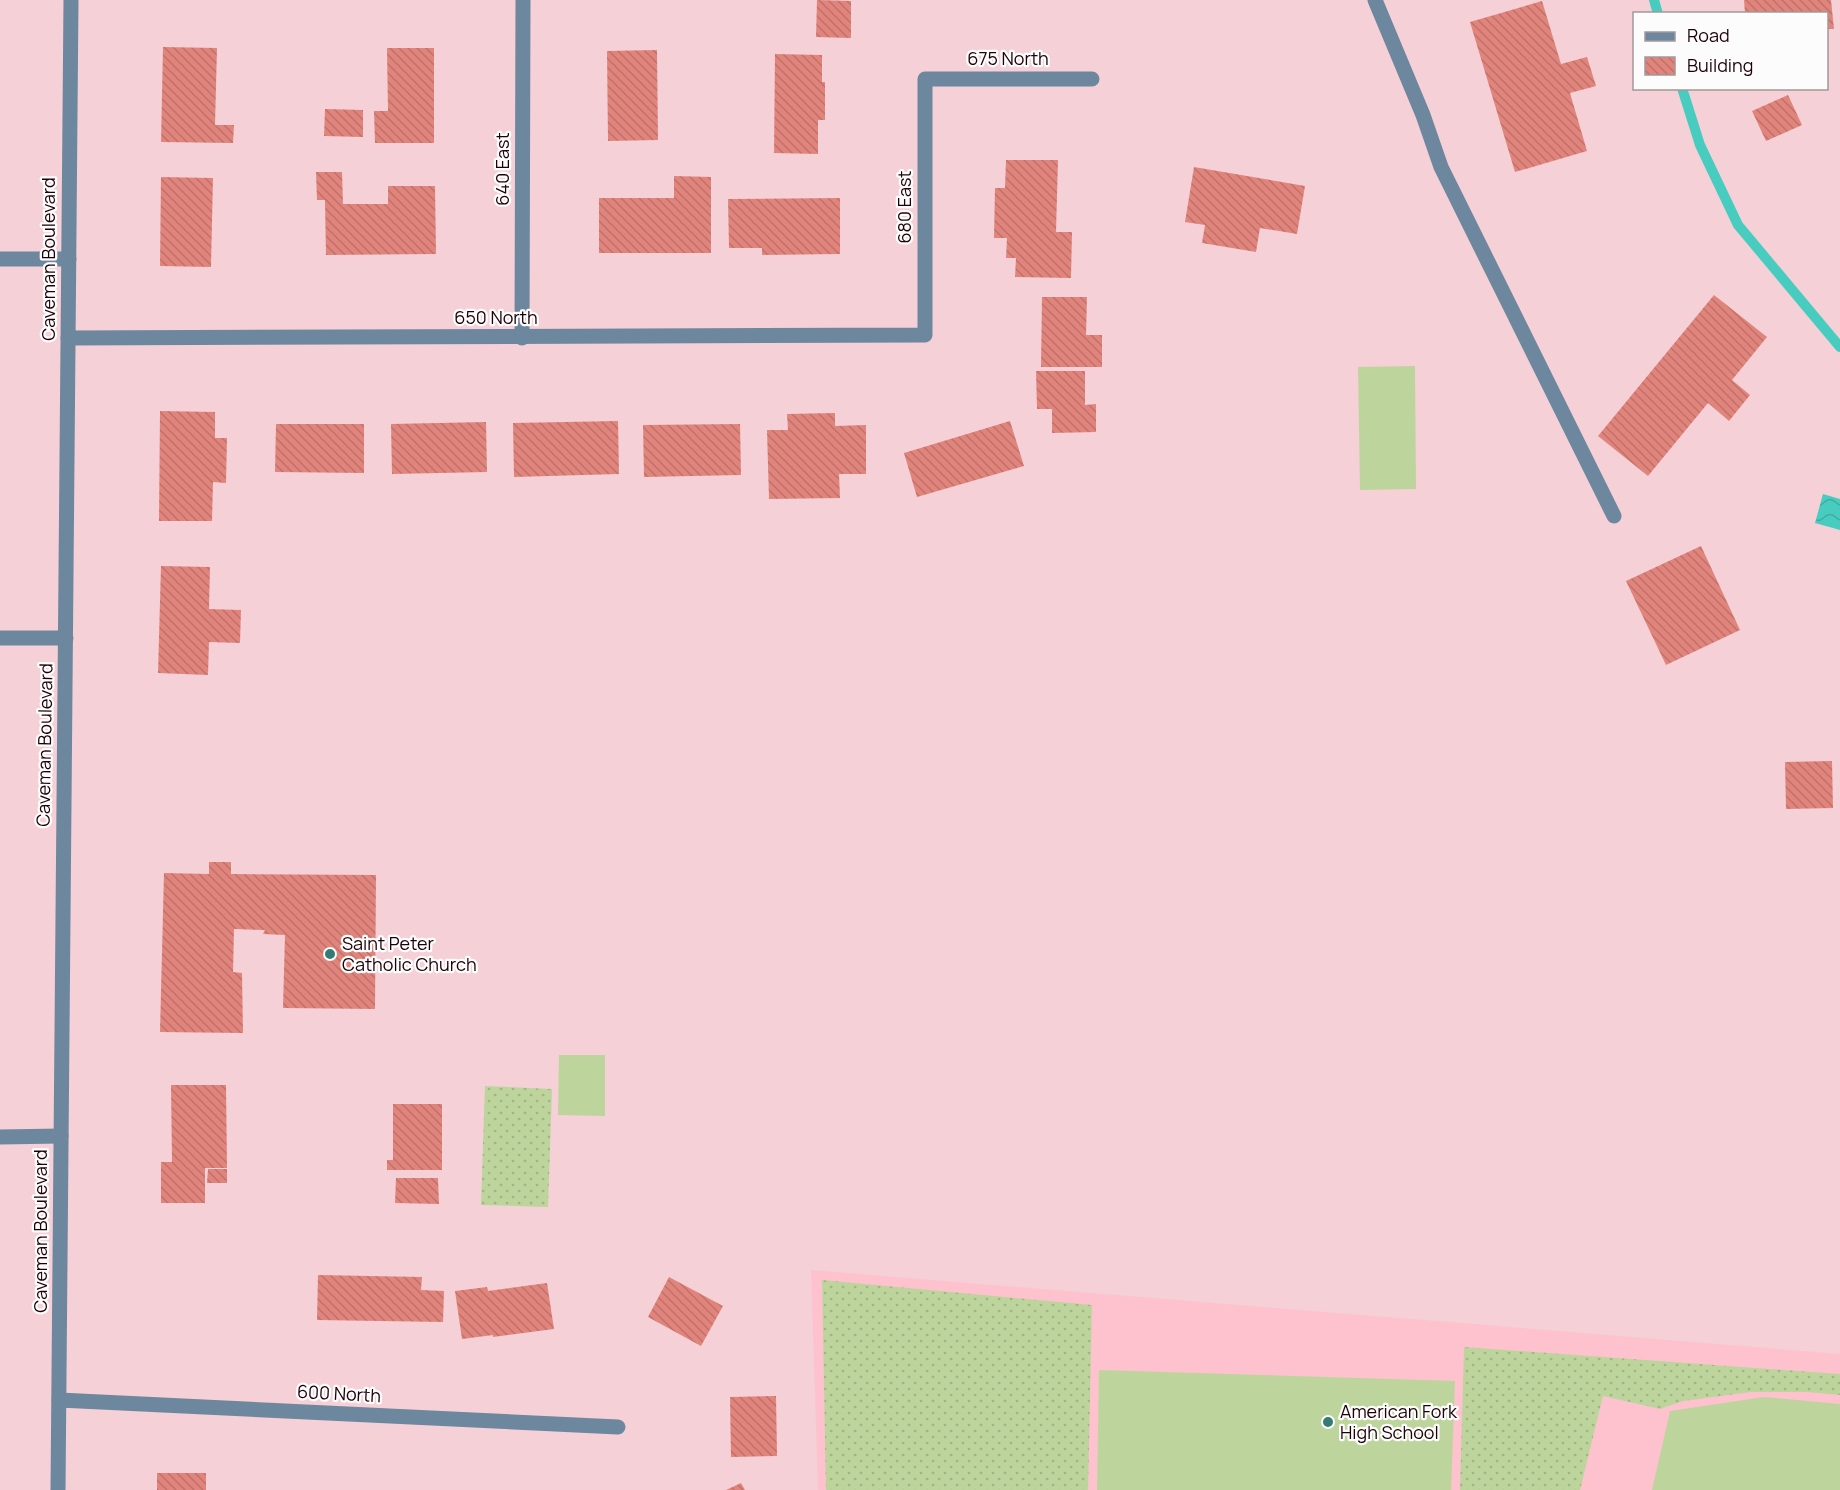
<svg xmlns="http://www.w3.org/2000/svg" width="1840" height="1490" font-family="Manrope,sans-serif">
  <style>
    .built { fill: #fdc2cd }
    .grass { fill: url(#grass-dots) }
    .pitch { fill: #bdd59c }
    .water { fill: url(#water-waves) }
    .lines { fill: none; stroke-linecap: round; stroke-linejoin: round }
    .stream { stroke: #48ccbf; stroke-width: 10 }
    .building { fill: url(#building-back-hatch) }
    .service { stroke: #6d879f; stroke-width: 15 }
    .minor { stroke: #6d879f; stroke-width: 15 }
    .tertiary { stroke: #6d879f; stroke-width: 15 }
    .poi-dot { fill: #347b74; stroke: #fcfcfc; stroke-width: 2 }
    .labels { text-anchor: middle; stroke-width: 4.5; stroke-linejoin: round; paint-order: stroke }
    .street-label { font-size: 18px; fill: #1c0208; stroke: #fcfcfc }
    .poi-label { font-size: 18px; fill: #1c0208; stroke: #fcfcfc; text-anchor: start }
  </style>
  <defs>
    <pattern id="grass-dots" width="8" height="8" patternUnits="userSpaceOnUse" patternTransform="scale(1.5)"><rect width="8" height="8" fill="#bdd59c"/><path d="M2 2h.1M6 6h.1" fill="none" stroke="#a2b585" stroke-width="1.8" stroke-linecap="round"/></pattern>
    <pattern id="water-waves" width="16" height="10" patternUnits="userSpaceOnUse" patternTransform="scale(1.5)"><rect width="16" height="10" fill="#48ccbf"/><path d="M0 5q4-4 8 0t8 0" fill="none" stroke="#3eaea3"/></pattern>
    <pattern id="building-back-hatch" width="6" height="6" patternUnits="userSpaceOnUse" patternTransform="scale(1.5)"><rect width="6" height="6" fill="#e1857c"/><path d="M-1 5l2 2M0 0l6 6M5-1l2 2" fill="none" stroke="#c0716a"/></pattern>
  </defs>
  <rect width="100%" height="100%" fill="#f5d0d7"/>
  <polygon class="built" points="811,1270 1840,1354 1840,1490 818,1490"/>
  <g class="grass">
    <polygon points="485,1086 552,1089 548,1207 481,1205"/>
    <polygon points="822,1280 1092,1305 1088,1490 826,1490"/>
    <polygon points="1464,1347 1840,1374 1840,1395 1807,1392 1751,1392 1683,1401 1660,1409 1603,1396 1580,1490 1460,1490"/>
  </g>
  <g class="pitch">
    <polygon points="1415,366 1416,489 1360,490 1358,367"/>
    <polygon points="559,1055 605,1055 605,1116 558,1115"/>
    <polygon points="1099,1370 1455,1381 1451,1490 1097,1490"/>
    <polygon points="1764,1397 1840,1404 1840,1490 1652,1490 1670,1411"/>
  </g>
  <polygon class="water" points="1823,494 1840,499 1840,530 1815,523"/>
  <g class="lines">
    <g class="stream">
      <polyline points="1654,0 1658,14"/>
      <polyline points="1682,88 1700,145 1738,225 1840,347"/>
    </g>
  </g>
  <g class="building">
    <polygon points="817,0 851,1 851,38 816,37"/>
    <polygon points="1744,0 1831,0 1834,29 1826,29 1826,14 1745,14"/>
    <polygon points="1542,1 1561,64 1587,57 1596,86 1570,93 1587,151 1515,172 1470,22"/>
    <polygon points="163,47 217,48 215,125 234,125 233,143 161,142"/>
    <polygon points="387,48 434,48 434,143 375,143 374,111 388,111"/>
    <polygon points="657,50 658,140 608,141 607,51"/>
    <polygon points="775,54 822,55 822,82 825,82 825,120 818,120 818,154 774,153"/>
    <polygon points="1788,95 1802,125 1766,141 1752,111"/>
    <polygon points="325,109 363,110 363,137 324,136"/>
    <polygon points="1006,160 1058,160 1056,232 1072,232 1071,278 1015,277 1016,258 1006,258 1007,238 994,238 995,188 1005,188"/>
    <polygon points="1194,167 1305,186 1297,234 1260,228 1256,252 1202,243 1205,225 1185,222"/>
    <polygon points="316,172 342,172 343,204 388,204 388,186 435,186 436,254 326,255 325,200 317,200"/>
    <polygon points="674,176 711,177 711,253 599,253 599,198 674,198"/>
    <polygon points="161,177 213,178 211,267 160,266"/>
    <polygon points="840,198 840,254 762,255 762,248 729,248 728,199"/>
    <polygon points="1714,295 1767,337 1732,380 1750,395 1729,421 1708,403 1648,476 1598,436"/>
    <polygon points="1042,297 1087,297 1086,335 1102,335 1102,367 1041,367"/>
    <polygon points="1036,371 1085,371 1085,405 1096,404 1096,432 1052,433 1052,409 1037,409"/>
    <polygon points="160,411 215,412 215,438 227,438 226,483 213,482 212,521 159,521"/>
    <polygon points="835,413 835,426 866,425 866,474 839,474 840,498 769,499 767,430 788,430 787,414"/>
    <polygon points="618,421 619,474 514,477 513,423"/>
    <polygon points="1010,421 1024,466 917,497 904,453"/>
    <polygon points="486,422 487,472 392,474 391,424"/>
    <polygon points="276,424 364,424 364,473 275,472"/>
    <polygon points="740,424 741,475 644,477 643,425"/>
    <polygon points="1701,546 1740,630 1666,665 1626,581"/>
    <polygon points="161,566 210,567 209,609 241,610 240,643 209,642 208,675 158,673"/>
    <polygon points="1832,761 1833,808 1786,809 1785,762"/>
    <polygon points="209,862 231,862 231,874 376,875 375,1009 283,1008 285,935 263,934 265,930 234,929 233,972 242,973 243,1033 160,1032 164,873 209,874"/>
    <polygon points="171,1085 226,1085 227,1168 205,1168 205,1203 161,1203 161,1162 172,1162"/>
    <polygon points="393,1104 442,1104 442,1170 387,1170 387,1160 393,1160"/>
    <polygon points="208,1169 227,1169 227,1183 207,1183"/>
    <polygon points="396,1178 438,1178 439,1204 395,1203"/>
    <polygon points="318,1275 422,1277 421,1290 444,1291 443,1322 317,1320"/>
    <polygon points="669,1277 723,1306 701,1346 648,1317"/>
    <polygon points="547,1283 554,1329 493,1337 493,1335 462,1339 455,1291 487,1287 488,1291"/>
    <polygon points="776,1396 777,1456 731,1457 730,1397"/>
    <rect x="157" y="1473" width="49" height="17"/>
    <polygon points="741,1483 745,1490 726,1490"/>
  </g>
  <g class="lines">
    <polyline class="service" points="1375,0 1423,115 1441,167 1614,516"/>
    <g class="minor">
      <polyline points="0,259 69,259"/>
      <polyline points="68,338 925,335 925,79 1092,79"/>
      <polyline points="522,338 523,0"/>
      <polyline points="0,638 66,638"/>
      <polyline points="0,1137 61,1136"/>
      <polyline points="59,1400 618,1427"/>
    </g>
    <polyline class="tertiary" points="58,1490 71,0"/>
  </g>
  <g class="poi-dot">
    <circle cx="330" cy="954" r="6"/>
    <circle cx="1328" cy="1422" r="6"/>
  </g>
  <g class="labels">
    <g class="street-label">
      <text x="1008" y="65">675 North</text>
      <text transform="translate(503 169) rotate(-90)" y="6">640 East</text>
      <text transform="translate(905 207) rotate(-90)" y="6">680 East</text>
      <text transform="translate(49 259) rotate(-90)" y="6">Caveman Boulevard</text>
      <text x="496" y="324">650 North</text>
      <text transform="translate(45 745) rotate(-89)" y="6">Caveman Boulevard</text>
      <text transform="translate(41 1231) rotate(-90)" y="6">Caveman Boulevard</text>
      <text transform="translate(339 1394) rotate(3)" y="6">600 North</text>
    </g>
    <g class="poi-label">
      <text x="342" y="950">Saint Peter<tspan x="342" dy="21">Catholic Church</tspan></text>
      <text x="1340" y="1418">American Fork<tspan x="1340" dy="21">High School</tspan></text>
    </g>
  </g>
  <rect x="1633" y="12" width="195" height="78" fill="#fcfcfc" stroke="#a2989a" stroke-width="1.5"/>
  <rect x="1645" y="32" width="30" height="9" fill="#6d879f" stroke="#a2989a" stroke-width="1.5"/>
  <text x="1687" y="42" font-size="18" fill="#1c0208">Road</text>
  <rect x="1645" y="57" width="30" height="18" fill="url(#building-back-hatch)" stroke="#a2989a" stroke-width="1.5"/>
  <text x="1687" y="72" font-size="18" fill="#1c0208">Building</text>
</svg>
